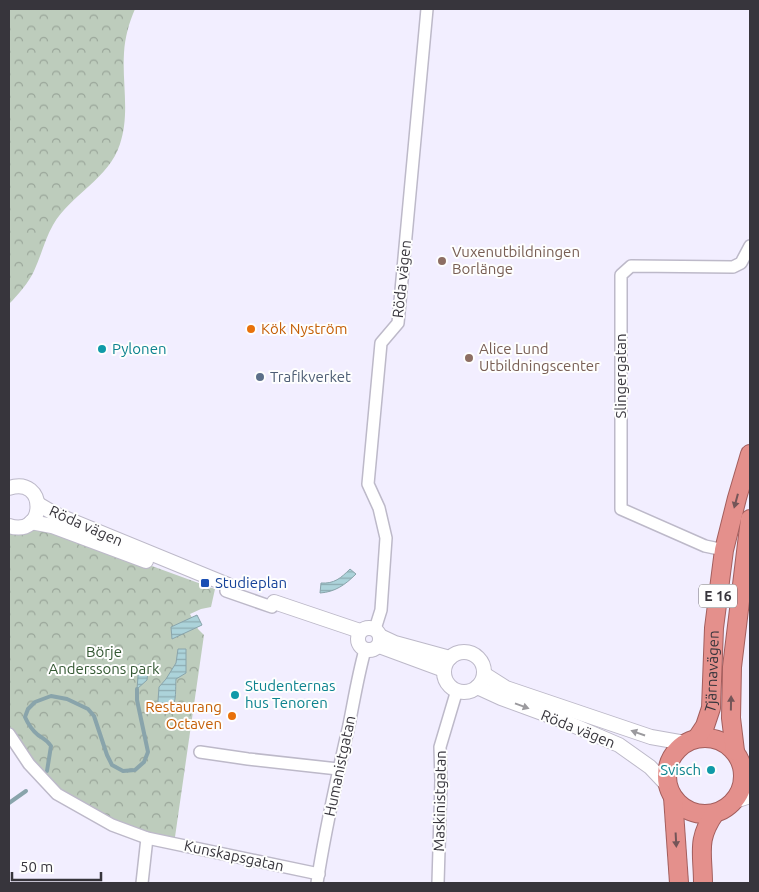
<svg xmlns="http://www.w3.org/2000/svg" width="759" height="892" font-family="Ubuntu,sans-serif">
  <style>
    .park { fill: url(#park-crowns) }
    .water { fill: url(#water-rules); stroke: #89a4ab }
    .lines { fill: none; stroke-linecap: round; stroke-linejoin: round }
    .stream { stroke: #89a4ab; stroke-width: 4 }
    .minor-casing { stroke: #bdb9c9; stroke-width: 14 }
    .tertiary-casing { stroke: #bdb9c9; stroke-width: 16 }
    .trunk-casing { stroke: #a35e5d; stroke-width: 20 }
    .minor { stroke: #fff; stroke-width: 11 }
    .tertiary { stroke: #fff; stroke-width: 14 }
    .trunk { stroke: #e4908c; stroke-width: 18 }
    .oneway { fill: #745558 }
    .oneway2 { fill: #9b9a9e }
    .education-dot { fill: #8d6e63; stroke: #fefefe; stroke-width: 2 }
    .food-dot { fill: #e8710a; stroke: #fefefe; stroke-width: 2 }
    .culture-dot { fill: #0f9aa8; stroke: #fefefe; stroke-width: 2 }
    .service-dot { fill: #5c6f8a; stroke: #fefefe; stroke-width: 2 }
    .transit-dot { fill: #1a4fb4; stroke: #fefefe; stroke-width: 2 }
    .labels { text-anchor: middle; stroke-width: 4; stroke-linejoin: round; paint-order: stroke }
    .shield { fill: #fefefe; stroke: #737176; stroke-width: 1 }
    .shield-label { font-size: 14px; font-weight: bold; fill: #37353c }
    .education-label { font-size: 15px; fill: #785e54; stroke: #fefefe; text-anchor: start }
    .street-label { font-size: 15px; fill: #37353c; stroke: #fefefe }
    .food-label { font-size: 15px; fill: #c56008; stroke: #fefefe; text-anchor: start }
    .culture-label { font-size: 15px; fill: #0d838f; stroke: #fefefe; text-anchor: start }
    .service-label { font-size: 15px; fill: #4e5e75; stroke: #fefefe; text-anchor: start }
    .transit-label { font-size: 15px; fill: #164399; stroke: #fefefe; text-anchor: start }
    .park-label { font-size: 15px; fill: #345833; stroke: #fefefe }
  </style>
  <defs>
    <pattern id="park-crowns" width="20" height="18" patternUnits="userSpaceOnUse" patternTransform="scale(1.25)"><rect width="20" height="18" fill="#bdccbc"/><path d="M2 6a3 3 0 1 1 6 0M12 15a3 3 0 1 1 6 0" fill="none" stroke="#9aa69a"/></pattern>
    <pattern id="water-rules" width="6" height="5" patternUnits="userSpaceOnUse" patternTransform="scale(1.25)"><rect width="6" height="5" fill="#acd3da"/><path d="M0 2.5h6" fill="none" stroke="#8dacb2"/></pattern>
  </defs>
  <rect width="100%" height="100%" fill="#f2eeff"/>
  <g class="park">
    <path d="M9 9H135C129 23 125 37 124 53 122 83 130 114 120 144 109 179 71 194 53 225 45 239 41 256 34 271 29 282 18 295 9 304Z"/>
    <polygon points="31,522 215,589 211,607 201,609 190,614 198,629 204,635 174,844 147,838 57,794 9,734 9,526"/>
  </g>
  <g class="water">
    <path d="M350 569 356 574C345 585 335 592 320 593L321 583C334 584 341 578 350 569Z"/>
    <polygon points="197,615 202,625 172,639 171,627"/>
    <path d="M178 649H186V673L176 679C175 692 178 709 164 714L160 709 158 701 159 687 166 679 176 663Z"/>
    <polygon points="139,664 145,665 148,670 147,680 137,689"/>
  </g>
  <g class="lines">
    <g class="stream">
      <path d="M47 771 51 746C47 740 44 739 38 735 32 730 28 724 25 717L28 709 35 702 51 696 67 699 88 709 94 716 107 755 112 765 123 771 135 770 144 762 148 752 137 700V689"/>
      <polyline points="9,803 26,791"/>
    </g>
    <g class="minor-casing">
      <g id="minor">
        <polyline points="724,550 705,546 621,509 621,275 631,266 733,267 741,263 750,246"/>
        <polyline points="226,591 272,607"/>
        <polyline points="375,629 381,610 386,538 379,508 368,484 381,343 398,323 427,9"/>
        <polyline points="9,734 29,764 57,794 112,825 147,838 319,874"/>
        <polyline points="200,752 248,759 338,769"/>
        <polyline points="142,883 147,838"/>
        <path d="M317 883C325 830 337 777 349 725 354 700 358 675 365 650"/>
        <polyline points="438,883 441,781 440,747 457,690"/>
      </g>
    </g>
    <g class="tertiary-casing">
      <g id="tertiary">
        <path d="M9 488C47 475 47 538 9 526"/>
        <polyline points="38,504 55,514 228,585"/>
        <polyline points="31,522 52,526 146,561"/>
        <polyline points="274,602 360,631"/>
        <circle cx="369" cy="639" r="11"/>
        <polyline points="380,636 395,643 450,658"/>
        <polyline points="379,646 444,670"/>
        <circle cx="464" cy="672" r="20"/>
        <polyline points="484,674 506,688 651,737 685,743"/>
        <polyline points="477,687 501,698 561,720 619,745 650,767 668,786"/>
        <polyline points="743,767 750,771"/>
        <polyline points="735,801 750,796"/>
      </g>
    </g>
    <g class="trunk-casing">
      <g id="trunk">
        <circle cx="705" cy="776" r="38"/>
        <path id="s1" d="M697 738 705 726 711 708 714 628 724 550 737 498 750 454"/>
        <polyline points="735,751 731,718 732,667 750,519"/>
        <polyline points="673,797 679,883"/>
        <path d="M703 883C703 853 696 840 715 813"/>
      </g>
    </g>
    <use href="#minor" class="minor"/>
    <use href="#tertiary" class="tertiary"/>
    <use href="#trunk" class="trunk"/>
  </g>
  <defs><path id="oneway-solid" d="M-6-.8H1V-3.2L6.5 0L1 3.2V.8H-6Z" transform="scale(1.25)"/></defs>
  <g class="oneway">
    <use href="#oneway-solid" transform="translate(736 501) rotate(105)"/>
    <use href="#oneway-solid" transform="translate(731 703) rotate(-89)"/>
    <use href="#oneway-solid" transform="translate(676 840) rotate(87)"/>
  </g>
  <g class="oneway2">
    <use href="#oneway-solid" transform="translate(522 706) rotate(20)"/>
    <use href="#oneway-solid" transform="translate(638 733) rotate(-161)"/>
  </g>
  <g class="education-dot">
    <circle cx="442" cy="261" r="5"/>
    <circle cx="469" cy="358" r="5"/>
  </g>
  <g class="food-dot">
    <circle cx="251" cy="329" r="5"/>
    <circle cx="232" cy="716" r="5"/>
  </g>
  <g class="culture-dot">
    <circle cx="102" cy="349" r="5"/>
    <circle cx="235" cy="695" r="5"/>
    <circle cx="711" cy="770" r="5"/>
  </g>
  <circle class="service-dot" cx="260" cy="377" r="5"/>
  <rect class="transit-dot" x="200" y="578" width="10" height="10" rx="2.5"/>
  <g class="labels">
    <rect class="shield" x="699" y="584.5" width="38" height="23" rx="4"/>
    <g class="shield-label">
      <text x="718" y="601">E 16</text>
    </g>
    <g class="education-label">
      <text x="452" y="257">Vuxenutbildningen<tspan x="452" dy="17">Borlänge</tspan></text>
      <text x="479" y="354">Alice Lund<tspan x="479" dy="17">Utbildningscenter</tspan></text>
    </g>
    <g class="street-label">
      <text transform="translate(402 279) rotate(-84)" y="5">Röda vägen</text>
      <text transform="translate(621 376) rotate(-90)" y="5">Slingergatan</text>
      <text transform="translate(86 526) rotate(24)" y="5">Röda vägen</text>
      <text dy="5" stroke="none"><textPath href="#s1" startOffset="70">Tjärnavägen</textPath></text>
      <text transform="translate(578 729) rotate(22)" y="5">Röda vägen</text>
      <text transform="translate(340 766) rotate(-78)" y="5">Humanistgatan</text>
      <text transform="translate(440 801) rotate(-89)" y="5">Maskinistgatan</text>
      <text transform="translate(234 856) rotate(12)" y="5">Kunskapsgatan</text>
    </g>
    <g class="food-label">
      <text x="261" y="334">Kök Nyström</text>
      <text x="222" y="712" text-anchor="end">Restaurang<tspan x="222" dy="17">Octaven</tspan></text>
    </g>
    <g class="culture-label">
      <text x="112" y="354">Pylonen</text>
      <text x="245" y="691">Studenternas<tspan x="245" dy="17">hus Tenoren</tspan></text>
      <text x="701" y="775" text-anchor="end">Svisch</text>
    </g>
    <g class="service-label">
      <text x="270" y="382">Trafikverket</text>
    </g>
    <g class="transit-label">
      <text x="215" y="588">Studieplan</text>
    </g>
    <g class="park-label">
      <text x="104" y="657">Börje<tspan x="104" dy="17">Anderssons park</tspan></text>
    </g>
  </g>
  <rect width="759" height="892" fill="none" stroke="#37353c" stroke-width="20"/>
  <path d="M12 872v8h89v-8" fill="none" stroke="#37353c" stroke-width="2.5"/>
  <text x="20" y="872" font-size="15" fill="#37353c" stroke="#fefefe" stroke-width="4" paint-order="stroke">50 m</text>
</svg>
